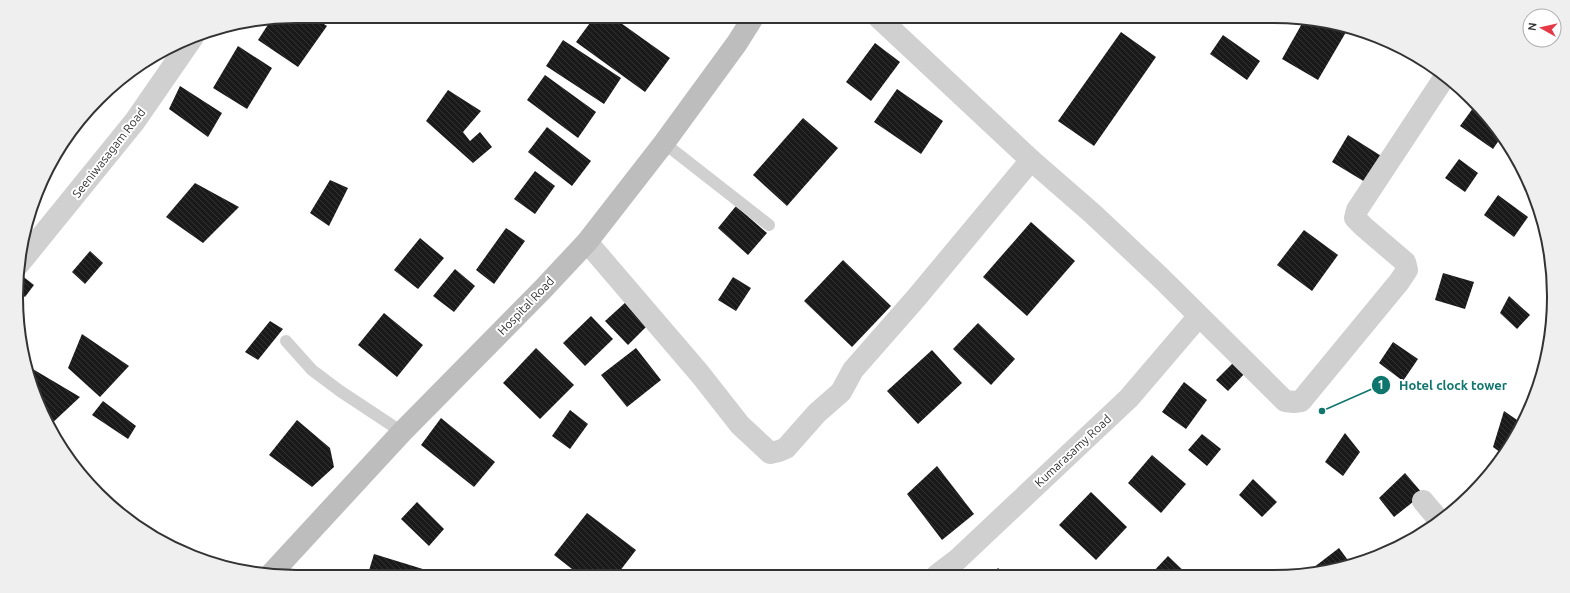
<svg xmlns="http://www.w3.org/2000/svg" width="1570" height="593" font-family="Ubuntu,sans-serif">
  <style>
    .building { fill: url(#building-back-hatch) }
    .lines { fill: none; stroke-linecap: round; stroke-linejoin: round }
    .lane { stroke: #d0d0d0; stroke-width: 12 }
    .street { stroke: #d0d0d0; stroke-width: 22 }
    .secondary { stroke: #bdbdbd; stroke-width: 22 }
    .labels { text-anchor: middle; stroke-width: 4; stroke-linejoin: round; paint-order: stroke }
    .street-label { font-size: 12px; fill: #333; stroke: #fff }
    .rim { fill: none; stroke: #333; stroke-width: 2 }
    .leader { fill: none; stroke: #0f766e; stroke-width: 1.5 }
    .callout-dot { fill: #0f766e; stroke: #fff; stroke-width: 1.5 }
    .mark-label { font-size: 12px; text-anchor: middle; font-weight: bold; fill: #fff }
    .callout-label { font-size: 13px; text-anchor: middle; font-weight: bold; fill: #0f766e; stroke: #fff; stroke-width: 4; stroke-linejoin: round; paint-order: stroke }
  </style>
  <defs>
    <pattern id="building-back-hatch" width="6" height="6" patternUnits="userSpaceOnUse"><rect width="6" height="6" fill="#1a1a1a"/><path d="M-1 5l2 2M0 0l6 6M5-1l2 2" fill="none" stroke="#333"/></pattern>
  </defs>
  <rect width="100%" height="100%" fill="#fff"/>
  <g class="building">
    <polygon points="296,16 312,16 327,26 298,67 258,40 271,20"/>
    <polygon points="595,16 611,16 670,58 645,92 576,42"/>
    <polygon points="1304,20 1349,27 1318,80 1282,59"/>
    <polygon points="1121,32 1156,57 1094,146 1058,121"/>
    <polygon points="1223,35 1260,61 1247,80 1210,54"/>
    <polygon points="563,40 621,78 604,104 546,66"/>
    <polygon points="875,43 900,62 871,101 846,82"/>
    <polygon points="238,46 272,68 247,109 213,88"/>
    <polygon points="545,75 596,112 578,138 527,100"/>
    <polygon points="180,86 222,113 208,137 169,109"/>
    <polygon points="897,89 943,121 921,154 874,122"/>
    <polygon points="448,90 481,111 463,132 470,141 480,132 492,147 473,163 426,121"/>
    <polygon points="1476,104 1485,112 1502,136 1493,149 1460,126"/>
    <polygon points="803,118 838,148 787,206 753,175"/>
    <polygon points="547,127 591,161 572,186 528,152"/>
    <polygon points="1348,135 1386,159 1370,185 1332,162"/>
    <polygon points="1459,159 1478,173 1465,192 1445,178"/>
    <polygon points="535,171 555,186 535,214 514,199"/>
    <polygon points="330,180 348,188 329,226 310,213"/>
    <polygon points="195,183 239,207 203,243 166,217"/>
    <polygon points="1498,195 1528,217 1514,237 1484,215"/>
    <polygon points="736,206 767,233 748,255 718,228"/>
    <polygon points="1031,222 1075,261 1027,316 983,277"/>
    <polygon points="506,228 525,241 494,284 476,270"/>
    <polygon points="1304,230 1338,255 1312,291 1277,265"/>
    <polygon points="420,238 444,258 418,289 394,270"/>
    <polygon points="90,251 103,263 85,284 72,272"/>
    <polygon points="843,260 891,306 852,347 804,301"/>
    <polygon points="455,269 475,286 454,312 433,296"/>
    <polygon points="1443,273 1474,282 1465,309 1435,300"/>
    <polygon points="21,275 34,285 25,297 20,293 19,277"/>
    <polygon points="733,277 751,288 736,311 718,300"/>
    <polygon points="1509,296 1530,315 1517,329 1500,313"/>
    <polygon points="627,301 649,324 628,345 605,321"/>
    <polygon points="384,313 423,345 397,377 358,345"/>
    <polygon points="591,316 613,339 585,366 563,343"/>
    <polygon points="270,321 283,329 258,360 245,352"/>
    <polygon points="978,323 1015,359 991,385 953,349"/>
    <polygon points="82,334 129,366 100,397 68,368"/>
    <polygon points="1393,342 1418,359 1403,381 1379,363"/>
    <polygon points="536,348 574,385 540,419 503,383"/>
    <polygon points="636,348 661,380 627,407 601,375"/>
    <polygon points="932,350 962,383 918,424 887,391"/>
    <polygon points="1236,360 1247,371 1228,391 1216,380"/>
    <polygon points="26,365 80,397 49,426 37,404"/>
    <polygon points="1184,382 1207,400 1186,429 1162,412"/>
    <polygon points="103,401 136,426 128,439 92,415"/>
    <polygon points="570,410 588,424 570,449 552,436"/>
    <polygon points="1504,411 1520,422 1504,455 1493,447"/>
    <polygon points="441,418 495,462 474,487 421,445"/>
    <polygon points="297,420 330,448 334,467 312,487 269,455"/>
    <polygon points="1345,433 1360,452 1343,476 1325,462"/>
    <polygon points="1202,434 1221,449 1207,466 1188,450"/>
    <polygon points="1152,455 1186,484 1161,513 1128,483"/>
    <polygon points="937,466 974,514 942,540 907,494"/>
    <polygon points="1405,473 1423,494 1394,517 1379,498"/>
    <polygon points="1253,479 1277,502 1262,517 1239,495"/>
    <polygon points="1091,492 1127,527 1096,560 1059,525"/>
    <polygon points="417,502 444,529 429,546 401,519"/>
    <polygon points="587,513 636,550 616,576 581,576 554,555"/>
    <polygon points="1339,548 1350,563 1311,574 1309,571"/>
    <polygon points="374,554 426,570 424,577 367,577"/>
    <polygon points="1168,556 1188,575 1150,575"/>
    <polygon points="998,568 1006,575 992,575"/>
  </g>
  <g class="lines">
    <g class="lane">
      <polyline points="664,143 769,225"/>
      <polyline points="286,341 312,370 340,391 402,432"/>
    </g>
    <g class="street">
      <polyline points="1031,160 1093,214 1161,278 1285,401 1294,402 1301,401 1399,282 1407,270 1405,262 1364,227 1355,218 1357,210 1446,75"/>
      <polyline points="587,242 700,374 740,425 770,453 779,451 786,448 817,413 841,392 853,370 917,297 1031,160 877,16"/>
      <polyline points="19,264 135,121 193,37"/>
      <polyline points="1423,501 1439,520"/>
      <polyline points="937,575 958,559 1129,398 1199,316"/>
    </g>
    <polyline class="secondary" points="271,574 402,432 543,289 587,242 664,143 737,43 754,16"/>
  </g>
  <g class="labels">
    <g class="street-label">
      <text transform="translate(109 153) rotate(-52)" y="4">Seeniwasagam Road</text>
      <text transform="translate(526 306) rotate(-46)" y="4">Hospital Road</text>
      <text transform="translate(1073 451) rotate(-43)" y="4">Kumarasamy Road</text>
    </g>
  </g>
  <path d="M0 0H1570V593H0ZM296 23H1274A273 273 0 0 1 1547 296V297A273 273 0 0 1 1274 570H296A273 273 0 0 1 23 297V296A273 273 0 0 1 296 23Z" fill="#efefef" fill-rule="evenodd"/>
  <path class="rim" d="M296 23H1274A273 273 0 0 1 1547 296V297A273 273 0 0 1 1274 570H296A273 273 0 0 1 23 297V296A273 273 0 0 1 296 23Z"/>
  <path class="leader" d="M1322 411L1381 385"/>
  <g class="callout-dot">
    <circle cx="1322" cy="411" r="4"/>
    <circle cx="1381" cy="385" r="10"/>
  </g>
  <g class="mark-label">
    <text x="1381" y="389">1</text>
  </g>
  <g class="callout-label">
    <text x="1453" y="390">Hotel clock tower</text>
  </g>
  <g transform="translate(1542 28) rotate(278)"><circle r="19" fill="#ffffff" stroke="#adadad"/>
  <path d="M0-3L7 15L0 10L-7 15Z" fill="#e63946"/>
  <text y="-6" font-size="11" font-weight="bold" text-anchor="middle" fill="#333333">N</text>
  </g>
</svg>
